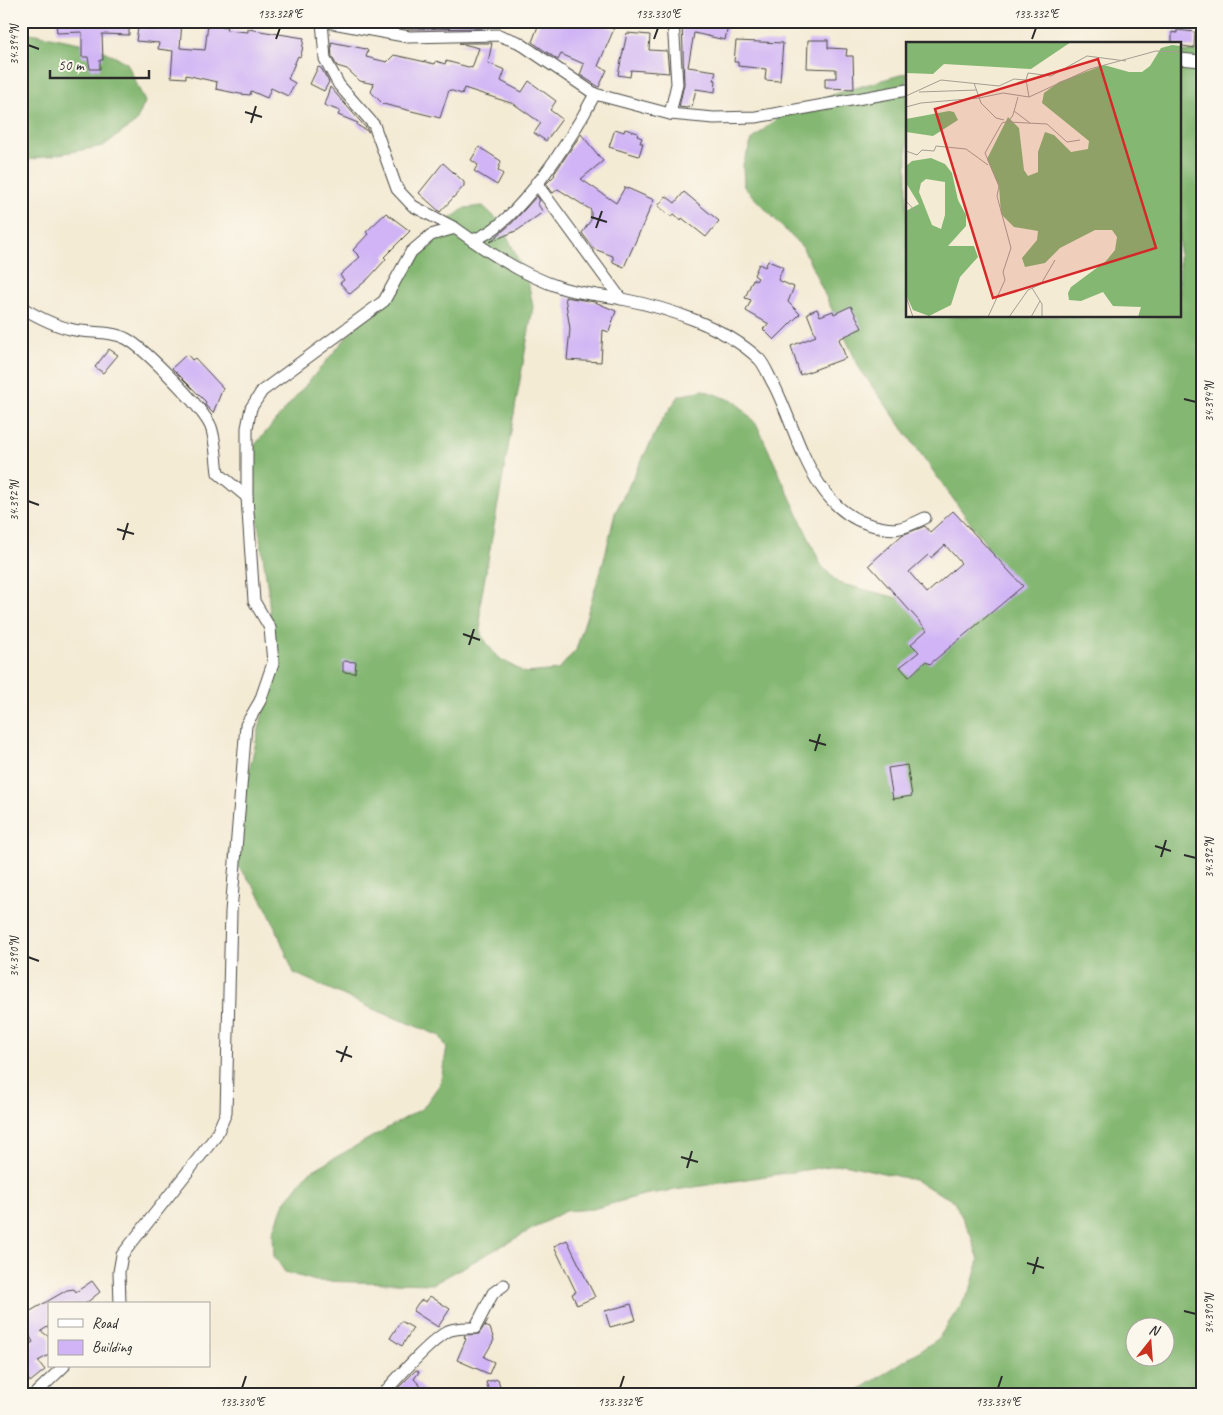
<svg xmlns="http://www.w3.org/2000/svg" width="1223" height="1415" font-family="Caveat,sans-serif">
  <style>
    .forest { fill: #84b772; stroke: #58714e; fill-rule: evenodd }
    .building { fill: #d0b4f5; fill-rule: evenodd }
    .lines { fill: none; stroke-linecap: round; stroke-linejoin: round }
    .minor-casing { stroke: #494844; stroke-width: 13 }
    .minor { stroke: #fff; stroke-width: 11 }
    .ticks { fill: none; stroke: #2b2b2b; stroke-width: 2 }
    .inset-road { fill: none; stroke: #a49e91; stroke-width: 1 }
    .view { fill: #d62828; fill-opacity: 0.15; stroke: #d62828; stroke-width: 2.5 }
    .inset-edge { fill: none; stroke: #2b2b2b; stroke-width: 2.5 }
    .neatline { fill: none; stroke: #2b2b2b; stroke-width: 2 }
    .ticks-label { font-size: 12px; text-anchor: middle; fill: #2b2b2b }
  </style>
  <rect width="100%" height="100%" fill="#fbf7ec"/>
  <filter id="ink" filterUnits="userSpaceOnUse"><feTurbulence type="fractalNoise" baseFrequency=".02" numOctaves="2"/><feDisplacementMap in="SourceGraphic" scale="10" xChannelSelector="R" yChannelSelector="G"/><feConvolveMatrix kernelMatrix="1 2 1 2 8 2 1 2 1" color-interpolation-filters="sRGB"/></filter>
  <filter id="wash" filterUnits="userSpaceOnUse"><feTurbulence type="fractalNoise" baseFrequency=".0096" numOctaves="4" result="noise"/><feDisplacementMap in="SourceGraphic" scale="20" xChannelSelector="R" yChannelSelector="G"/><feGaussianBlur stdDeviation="1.12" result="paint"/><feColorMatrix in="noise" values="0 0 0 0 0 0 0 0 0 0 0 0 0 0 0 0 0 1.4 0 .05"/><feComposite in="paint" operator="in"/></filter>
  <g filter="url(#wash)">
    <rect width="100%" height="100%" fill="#f4ebd5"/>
    <g class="forest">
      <polygon points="21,31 94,46 127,63 145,102 136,122 103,146 21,161"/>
      <path d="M1202 51V1394H853L938 1339 970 1291 979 1260 971 1235 954 1201 914 1180 844 1164 643 1195 593 1209 565 1211 433 1284 316 1281 285 1272 274 1256 273 1233 283 1205 308 1173 423 1108 440 1084 447 1048 440 1036 371 1008 294 973C277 933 263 886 228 858L274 667 268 590 248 453 443 224 465 208 483 206 501 223 528 281 533 307 480 605 481 635 497 657 525 673 558 670 576 650 604 560 615 513 662 420 679 396 703 390 736 402 757 425 821 565 838 583 910 601 988 571 987 546 860 369 803 248 744 187 743 164 752 140 776 119 835 94 907 73V316H1179V52ZM1136 1328H1166V1358H1136Z"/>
    </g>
    <g id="blocks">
      <g class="building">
        <polygon points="56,21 129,21 129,35 102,34 103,60 100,60 100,69 90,69 88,57 82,57 82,32 57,33"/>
        <polygon points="161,21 182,21 180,48 205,50 208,24 227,27 226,30 248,32 248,29 304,38 302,51 300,57 298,56 288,79 295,83 288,96 271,88 267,98 251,91 250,95 240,94 216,89 217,82 186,75 186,78 171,77 173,51 158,49 159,43 136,41 138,27 148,28 149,24 160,25"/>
        <polygon points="397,21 484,21 482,28 410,29 395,27"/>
        <polygon points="540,21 593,21 614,29 598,66 607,70 599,87 580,75 584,64 561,54 558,60 532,42"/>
        <polygon points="682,21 706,21 728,26 725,40 694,33 688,67 716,71 714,80 716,80 715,92 696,89 692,107 688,106 687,108 679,107 684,84"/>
        <polygon points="1177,30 1195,32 1194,48 1172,44 1172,32 1177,33"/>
        <polygon points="627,33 650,35 649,50 667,51 669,73 631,70 630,77 618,75"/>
        <polygon points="808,40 828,40 828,48 847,49 846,56 853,56 854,89 825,88 825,78 836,78 836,69 807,68"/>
        <polygon points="736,41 783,43 780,81 765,80 766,69 738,66 738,62 734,62"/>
        <polygon points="331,42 366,49 368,51 366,57 387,62 394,55 435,64 436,61 445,64 446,61 472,68 479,48 459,43 492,43 488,63 505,70 501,81 522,92 529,81 556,101 550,110 562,119 546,141 534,133 541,123 514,104 464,88 462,94 449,90 440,118 383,104 371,92 374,84 360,81 347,69 337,66 332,57"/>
        <polygon points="318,67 321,68 329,82 324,91 310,84"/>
        <polygon points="330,87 367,129 369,132 357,125 358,123 338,115 340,111 324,105"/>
        <polygon points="615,129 624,132 625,129 638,133 637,136 642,138 640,143 643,143 639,156 609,147"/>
        <polygon points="581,134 603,161 581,179 616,203 625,187 654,200 624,267 613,262 613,256 594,249 582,233 591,220 591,210 558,189 553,193 546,184 555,175 554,174"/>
        <polygon points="479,147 501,161 498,170 503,174 497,185 474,171 478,165 471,160"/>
        <polygon points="443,163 464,182 464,186 440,212 419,193"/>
        <polygon points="684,192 719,221 706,237 682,218 681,220 674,214 672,217 658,206 666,196 675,203"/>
        <polygon points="537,196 540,201 537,203 543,212 518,230 490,242 512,223"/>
        <polygon points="386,213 410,231 384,257 386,259 368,279 350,294 340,283 344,280 340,275 360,257 353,250 368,234 366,232"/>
        <polygon points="768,261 783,267 778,280 794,287 788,302 800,314 774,340 763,329 769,324 746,311 751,300 745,298 753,279 756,281 758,278 754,275 759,264 765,267"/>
        <polygon points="565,297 595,302 616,311 609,332 603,330 601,362 567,360 570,329"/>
        <polygon points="851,306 862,328 839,339 846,358 800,375 791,346 816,336 807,313 817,309 820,316 833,311 834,314"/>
        <polygon points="109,349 118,355 103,373 95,367"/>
        <polygon points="187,354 192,360 195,358 223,388 213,413 205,405 206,402 172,368"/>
        <path d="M953 511 1023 586 930 664 926 661 909 677 900 667 919 652 911 644 927 630 869 565 902 535 925 526 930 532ZM945 545 961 563 927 593 909 572 928 555 931 558Z"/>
        <polygon points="343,661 356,662 355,673 343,672"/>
        <polygon points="907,765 912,796 893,799 888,768"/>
        <polygon points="567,1240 595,1297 577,1305 572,1294 576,1292 554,1246"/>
        <polygon points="92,1281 100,1292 85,1304 49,1304 49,1326 41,1331 49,1337 49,1355 38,1361 45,1370 30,1382 21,1368 21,1350 33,1342 23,1324 27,1322 26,1319 29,1317 27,1313 67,1290 74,1289 76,1292"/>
        <polygon points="430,1296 450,1309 438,1327 413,1311 418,1303 422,1300 426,1302"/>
        <polygon points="631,1304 636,1320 610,1327 605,1311"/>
        <polygon points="488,1320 485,1326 490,1328 494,1340 484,1357 494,1362 489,1374 457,1360 466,1339 464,1337 465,1335 479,1334"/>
        <polygon points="401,1321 413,1328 402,1346 390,1338"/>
        <polygon points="416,1370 419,1372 414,1379 428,1394 403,1394 398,1388"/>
        <polygon points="498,1379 502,1394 490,1394 486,1382"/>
      </g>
    </g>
  </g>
  <g filter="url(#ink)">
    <use href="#blocks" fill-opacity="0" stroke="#494844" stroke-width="1"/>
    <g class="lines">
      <g class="minor-casing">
        <g id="minor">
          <polyline points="1179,59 1202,61"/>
          <polyline points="670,114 677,84 673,21"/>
          <polyline points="536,183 621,299"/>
          <polyline points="455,228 413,206 397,189 374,125 339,85 325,59 322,21 409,37 498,35 518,42 595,94 670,114 714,118 756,117 907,90"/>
          <path d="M472 240C500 260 529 277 562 288 581 294 602 295 622 299 668 308 724 326 759 359 765 365 769 377 774 385 798 432 811 506 868 524 894 532 901 530 925 518"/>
          <path d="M21 307C36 316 53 325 70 329 88 334 110 330 127 339 145 349 203 408 211 427 216 441 216 459 218 473L247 497"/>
          <path d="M120 1304 119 1272 122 1255 216 1136 226 1113 231 912 246 725 260 701 273 663 270 628 254 601 247 497V428L251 408 262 391 384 301 411 252 431 235 455 228 472 240C516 228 574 134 595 94"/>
          <polyline points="35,1394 64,1366"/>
          <path d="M383 1394C399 1376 428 1343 448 1331 457 1327 467 1328 475 1328L493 1293 504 1285"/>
        </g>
      </g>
      <use href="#minor" class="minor"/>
    </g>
  </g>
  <path class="ticks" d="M276 39 280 28M654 39 658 28M1032 39 1036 28M28 45 39 49M245 112 262 117M251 123 256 106M591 217 607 222M596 228 602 211M1184 399 1196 402M28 501 39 505M117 529 134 534M123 540 128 523M463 634 480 640M469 645 474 629M809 740 826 745M815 751 820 734M1155 846 1171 851M1184 855 1196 858M1161 857 1166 840M28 957 39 961M336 1051 352 1057M341 1062 347 1046M681 1157 698 1162M687 1168 692 1151M1027 1263 1044 1268M1033 1274 1038 1257M1184 1311 1196 1314M242 1388 246 1376M620 1388 624 1376M998 1388 1002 1376"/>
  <g transform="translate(906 42)">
    <rect width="275" height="275" fill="#f4ebd5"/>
    <path d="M0 0H165L125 27 38 22 27 32 0 31ZM266 3 275 4V275H232L235 265 207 264 197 250 175 259 163 258 162 251 165 245 200 219 209 208 211 195 206 188H189L154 206 139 221 119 225 116 216 131 198 132 189 108 185 95 172 93 145 81 117 102 75 113 86 118 128 122 134 132 130V110L139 90 148 93 165 110 182 107 183 99 136 61 138 51 153 40 198 23 223 30H236L244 24 255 6ZM43 69 48 70 52 78 27 94 0 90V77ZM25 116 39 122 46 131 52 158 60 173V184L42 204H68L72 215 54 235 45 263 23 274 7 268 0 253V169L13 162 0 141V124L6 119ZM20 137 39 140V173L35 187 26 183 13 150 15 141Z" fill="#84b772" fill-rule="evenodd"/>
    <path class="inset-road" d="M68 41 75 61 90 76 98 78M13 50 71 48M0 54 35 38 93 44 108 37 120 38M123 55 120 38 122 31 145 34 181 14 220 19M0 65 15 61 73 56 97 51 123 55 184 27 250 9 275 10M108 69 124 81M102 80 141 82 161 100 174 98M0 109 11 113 16 108 28 109 30 104 60 107 82 123M0 159 12 172M126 246 136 262V275M0 254 7 275M82 275 99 238 97 230 105 206 91 154 93 144 79 111 96 81 103 79 107 73 112 55M103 275 122 248 135 242 149 218M125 275 134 259"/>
    <path class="view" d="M192 17 250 206 87 256 29 67Z"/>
    <rect width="275" height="275" class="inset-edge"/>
  </g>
  <rect width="1223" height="1415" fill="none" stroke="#fbf7ec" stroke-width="55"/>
  <rect x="48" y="1302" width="162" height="65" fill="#fbf7ec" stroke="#a8a59f"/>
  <rect x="58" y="1319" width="25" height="8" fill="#ffffff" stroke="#a8a59f"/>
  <text x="92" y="1328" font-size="15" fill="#2b2b2b">Road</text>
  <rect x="58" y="1340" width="25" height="15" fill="#d0b4f5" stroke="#a8a59f"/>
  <text x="92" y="1352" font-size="15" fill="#2b2b2b">Building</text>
  <g transform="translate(1150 1342) rotate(17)"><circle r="24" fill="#fbf7ec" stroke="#a8a59f"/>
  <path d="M0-4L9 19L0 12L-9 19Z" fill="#c8321e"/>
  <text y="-8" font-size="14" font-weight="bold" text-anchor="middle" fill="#2b2b2b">N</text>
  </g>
  <path d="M50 70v8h99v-8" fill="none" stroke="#2b2b2b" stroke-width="2.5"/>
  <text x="58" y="70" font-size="15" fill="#2b2b2b" stroke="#fbf7ec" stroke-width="4" paint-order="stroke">50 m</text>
  <rect x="28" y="28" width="1168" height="1360" class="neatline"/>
  <g class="ticks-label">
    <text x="280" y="18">133.328°E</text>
    <text x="658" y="18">133.330°E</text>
    <text x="1036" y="18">133.332°E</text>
    <text transform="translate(14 45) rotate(-90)" y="4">34.394°N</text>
    <text transform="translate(1209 402) rotate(-90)" y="4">34.394°N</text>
    <text transform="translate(14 501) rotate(-90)" y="4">34.392°N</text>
    <text transform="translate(1209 858) rotate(-90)" y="4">34.392°N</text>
    <text transform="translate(14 957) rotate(-90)" y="4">34.390°N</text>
    <text transform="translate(1209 1314) rotate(-90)" y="4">34.390°N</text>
    <text x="242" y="1406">133.330°E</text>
    <text x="620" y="1406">133.332°E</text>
    <text x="998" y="1406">133.334°E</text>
  </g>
</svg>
